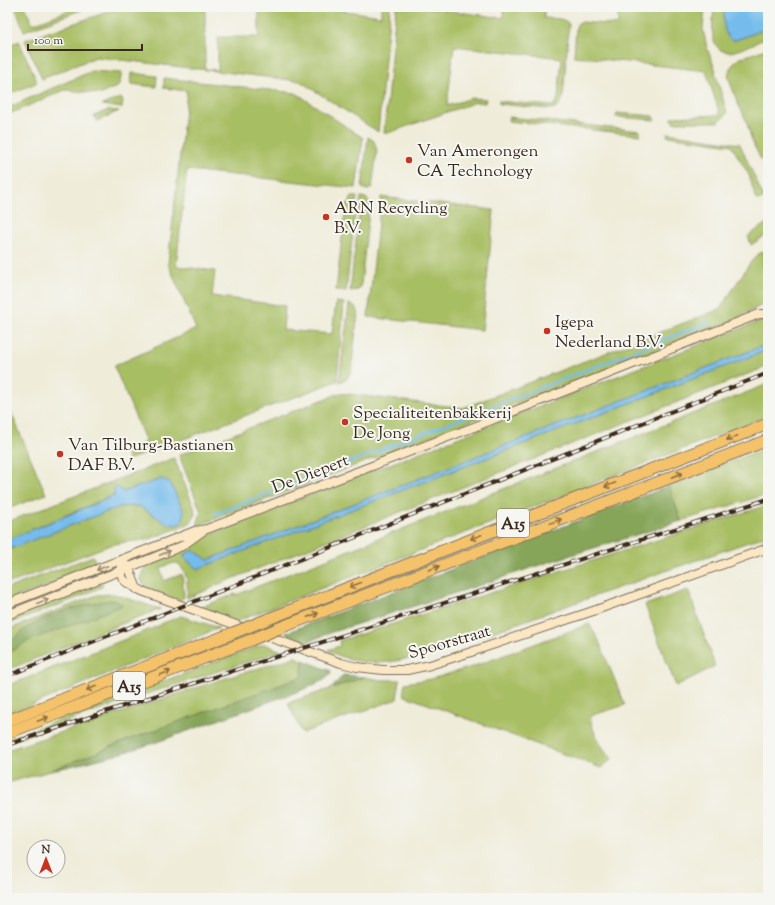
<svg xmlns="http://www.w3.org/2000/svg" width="775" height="905" font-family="'Sorts Mill Goudy',serif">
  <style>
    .green { fill: #a8be63; stroke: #727440 }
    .forest { fill: #86a559; stroke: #60683c }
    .water { fill: #75bcec; stroke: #587385 }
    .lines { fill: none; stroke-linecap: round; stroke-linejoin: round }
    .stream { stroke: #75bcec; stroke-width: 2.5 }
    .secondary-casing { stroke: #7a6e5f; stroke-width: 10 }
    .motorway-casing { stroke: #7a6e5f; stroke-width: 13 }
    .secondary { stroke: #fbe7c3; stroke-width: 8 }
    .motorway { stroke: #f4c26a; stroke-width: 11 }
    .rail-casing { stroke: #3b2a1e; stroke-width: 4 }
    .rail { stroke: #f6f6f2; stroke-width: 2.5; stroke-dasharray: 8; stroke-linecap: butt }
    .motorway-bridge-casing { stroke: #7a6e5f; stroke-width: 13; stroke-linecap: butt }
    .motorway-bridge { stroke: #f4c26a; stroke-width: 11 }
    .oneway { stroke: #8e6e40 }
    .oneway2 { stroke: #9b8870 }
    .poi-dot { fill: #c8321e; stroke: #f6f6f2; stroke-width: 1.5 }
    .labels { text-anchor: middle; stroke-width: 4; stroke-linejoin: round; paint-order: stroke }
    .shield { fill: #f6f6f2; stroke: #73675e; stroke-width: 1 }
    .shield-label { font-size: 16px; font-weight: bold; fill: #3b2a1e }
    .poi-label { font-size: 17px; fill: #3b2a1e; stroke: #f6f6f2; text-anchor: start }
    .street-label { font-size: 17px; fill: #3b2a1e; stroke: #f6f6f2 }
  </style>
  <rect width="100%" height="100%" fill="#f6f6f2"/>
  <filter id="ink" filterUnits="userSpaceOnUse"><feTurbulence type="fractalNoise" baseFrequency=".025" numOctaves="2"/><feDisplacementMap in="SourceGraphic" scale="8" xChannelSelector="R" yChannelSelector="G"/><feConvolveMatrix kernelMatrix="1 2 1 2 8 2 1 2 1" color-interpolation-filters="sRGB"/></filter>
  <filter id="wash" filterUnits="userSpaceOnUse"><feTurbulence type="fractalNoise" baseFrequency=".012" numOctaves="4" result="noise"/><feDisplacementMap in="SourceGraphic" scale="16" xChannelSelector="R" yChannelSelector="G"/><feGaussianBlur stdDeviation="0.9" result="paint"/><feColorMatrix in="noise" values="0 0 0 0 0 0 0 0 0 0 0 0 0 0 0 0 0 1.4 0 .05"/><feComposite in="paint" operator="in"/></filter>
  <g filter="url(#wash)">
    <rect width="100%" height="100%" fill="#efecd9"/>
    <g class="green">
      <polygon points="15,7 25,7 33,24 77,7 89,7 24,31"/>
      <polygon points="122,7 205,7 205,69 218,70 218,37 259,37 259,7 325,7 325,8 381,16 381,7 390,7 378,132 300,81 96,57 42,79 25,40"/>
      <path d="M396 7H421L503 18 504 7H544V18C552 19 564 17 569 24L563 97C560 105 558 108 550 109L499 104V101L552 106 556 103 558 97 562 58 454 46 447 106 472 98 486 99 485 103 476 102 388 133H384Z"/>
      <polygon points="618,7 705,7 703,29 707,48 716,71 715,72 727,113 719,122 673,122 672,117 720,115 706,71 574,56 576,27 578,23 581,22 618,25"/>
      <path d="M714 7H725L724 10 731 40H736L768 28V37C760 41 737 52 729 52 707 52 713 21 714 7Z"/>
      <polygon points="19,41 36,79 36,83 7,95 7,46"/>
      <polygon points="768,48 768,157 761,160 752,141 746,120 738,104 728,76 730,68 738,59"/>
      <polygon points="92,71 122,73 119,86 101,94 65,90 7,115 7,108"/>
      <polygon points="132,73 157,76 156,87 131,84"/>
      <polygon points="164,78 296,93 363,138 356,188 187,170 176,266 215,271 212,296 285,306 283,330 332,334 336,302 344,303 337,381 128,460 126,452 146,442 114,366 196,329 168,264 187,91 164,88"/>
      <polygon points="120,98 123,100 122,108 102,105"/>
      <polygon points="108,110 119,111 97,121 94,116"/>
      <polygon points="617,113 654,116 655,120 616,117"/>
      <polygon points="509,117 640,131 640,135 508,121"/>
      <polygon points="668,133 740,144 764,199 756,200 749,175 731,145 667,136"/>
      <polygon points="368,137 374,141 377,151 372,188 368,190 362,188"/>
      <polygon points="351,197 357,197 346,291 336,290 346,204 350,203"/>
      <polygon points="361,197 366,198 370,203 361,284 358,290 350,291"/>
      <polygon points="381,197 494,210 482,330 368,317"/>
      <polygon points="768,222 768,234 751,245 748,236"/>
      <polygon points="767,250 768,250 768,302 727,323 197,526 201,512 179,455 340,393 463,408 720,309 750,263 759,253"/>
      <path d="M349 304C355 305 356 307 358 313L351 372 347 379 339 382Z"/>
      <path d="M768 318V344L208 560 193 550 183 556 197 569 768 350V366L214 586V587L187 598C188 584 188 574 178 563H174L162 567 161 570 164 581 182 574 183 581 184 597 180 601 150 590 145 587 141 581V575L144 569 150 564 179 552 205 536 224 528Z"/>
      <polygon points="768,384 768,416 237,621 199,608 235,594 236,595"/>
      <polygon points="11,412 46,494 7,509 7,414"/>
      <polygon points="768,447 768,494 681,521 669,486"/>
      <polygon points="174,458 194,507 195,514 192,521 186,525 147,540 125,542 110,545 16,581 7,583 7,550 119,507 130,506 139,506 166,523 161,479 114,495 7,540 7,522"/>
      <path d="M768 505V535L447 648C404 660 370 673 327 650L340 646 339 641Z"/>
      <polygon points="93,556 98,567 7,601 7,588 14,586"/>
      <polygon points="102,582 102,587 74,599 7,625 7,618"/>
      <polygon points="688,590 715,666 676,686 645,605"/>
      <polygon points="114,594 160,609 142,616 141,616 7,670 7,630 97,595"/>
      <polygon points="181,616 219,628 39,702 7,714 7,686 161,625 161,624"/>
      <path d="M589 624 598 639 625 705 590 716C594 737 599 743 612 759L601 768 403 695 405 683 431 679 472 667Z"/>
      <polygon points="264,644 281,651 143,695 7,742 7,739"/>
      <polygon points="295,657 303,660 302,677 128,740 50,771 7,783 7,750 220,680"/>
      <polygon points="365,677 381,680 400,680 397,699 302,733 288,703"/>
    </g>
    <g class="forest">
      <polygon points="669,486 681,521 552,561 468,589 332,632 307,642 285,633"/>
      <path d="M110 600 117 601 123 605 88 619 28 641 7 654V646C14 639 20 632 28 627 53 612 82 605 110 600Z"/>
      <polygon points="303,660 331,671 330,675 324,680 302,690 204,725 160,741 116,755 50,771 128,740 302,677"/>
      <polygon points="343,675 365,677 332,688"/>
    </g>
    <g class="water">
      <path d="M725 7H768V28L736 40H731C722 33 723 18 725 7Z"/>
      <polygon points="768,344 768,350 197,569 183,556 193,550 208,560"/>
      <polygon points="161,479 170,482 184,512 183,520 180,524 174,525 166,523 139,506 130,506 119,507 7,550 7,540 114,496 114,488 118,487 123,492"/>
    </g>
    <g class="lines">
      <polyline class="stream" points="215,514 710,322"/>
    </g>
  </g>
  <g filter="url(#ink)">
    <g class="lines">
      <g class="secondary-casing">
        <g id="secondary">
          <path d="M121 560C119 582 125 582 142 591L341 663 357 667 383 670H407L430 665 471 652 596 610 768 548"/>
          <polyline points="126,565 129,568 137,589"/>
          <polyline points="7,604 195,531 207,529 474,427 759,314 768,314"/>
          <polyline points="7,615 145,561 182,546 203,531"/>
        </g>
      </g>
      <g class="motorway-casing">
        <g id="motorway">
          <polyline points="258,623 539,513 768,424"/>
          <polyline points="277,629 768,440"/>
          <polyline points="7,721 233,633"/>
          <polyline points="7,733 251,640"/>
        </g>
      </g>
      <use href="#secondary" class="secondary"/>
      <use href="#motorway" class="motorway"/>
      <g class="rail-casing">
        <g id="rail">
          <polyline points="7,676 768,373"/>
          <polyline points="7,745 111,710 768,499"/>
        </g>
      </g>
      <use href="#rail" class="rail"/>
      <g class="motorway-bridge-casing">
        <g id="motorway-bridge">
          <polyline points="233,633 258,623"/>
          <polyline points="251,640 277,629"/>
        </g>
      </g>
      <use href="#motorway-bridge" class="motorway-bridge"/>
    </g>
    <defs><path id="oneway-shaft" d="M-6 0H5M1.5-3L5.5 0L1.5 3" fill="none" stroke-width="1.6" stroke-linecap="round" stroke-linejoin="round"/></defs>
    <g class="oneway">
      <use href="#oneway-shaft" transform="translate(732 438) rotate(159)"/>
      <use href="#oneway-shaft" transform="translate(677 475) rotate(-21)"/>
      <use href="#oneway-shaft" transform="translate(610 485) rotate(159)"/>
      <use href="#oneway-shaft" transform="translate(556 521) rotate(-21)"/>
      <use href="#oneway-shaft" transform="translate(476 537) rotate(159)"/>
      <use href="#oneway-shaft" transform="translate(434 568) rotate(-21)"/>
      <use href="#oneway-shaft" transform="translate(355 585) rotate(159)"/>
      <use href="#oneway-shaft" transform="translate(313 615) rotate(-21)"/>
      <use href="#oneway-shaft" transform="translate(165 673) rotate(-21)"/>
      <use href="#oneway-shaft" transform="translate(92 688) rotate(159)"/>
      <use href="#oneway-shaft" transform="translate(43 719) rotate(-21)"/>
    </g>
    <g class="oneway2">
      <use href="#oneway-shaft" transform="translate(165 553) rotate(-23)"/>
      <use href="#oneway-shaft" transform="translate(102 568) rotate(159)"/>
      <use href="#oneway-shaft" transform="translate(43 601) rotate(-21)"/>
    </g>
  </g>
  <g class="poi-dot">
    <circle cx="409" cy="160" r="4"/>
    <circle cx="326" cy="217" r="4"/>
    <circle cx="547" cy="331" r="4"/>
    <circle cx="345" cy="422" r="4"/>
    <circle cx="60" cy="454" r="4"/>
  </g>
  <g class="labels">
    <g class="shield">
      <rect x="497" y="509" width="32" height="28" rx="3"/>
      <rect x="113" y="672" width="32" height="28" rx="3"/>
    </g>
    <g class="shield-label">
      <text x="513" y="529">A15</text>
      <text x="129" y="692">A15</text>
    </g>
    <g class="poi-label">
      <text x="417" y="156">Van Amerongen<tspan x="417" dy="20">CA Technology</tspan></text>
      <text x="334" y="213">ARN Recycling<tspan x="334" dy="20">B.V.</tspan></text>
      <text x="555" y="327">Igepa<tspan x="555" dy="20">Nederland B.V.</tspan></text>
      <text x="353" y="418">Specialiteitenbakkerij<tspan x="353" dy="20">De Jong</tspan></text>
      <text x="68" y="450">Van Tilburg-Bastianen<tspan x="68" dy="20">DAF B.V.</tspan></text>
    </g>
    <g class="street-label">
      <text transform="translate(310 473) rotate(-21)" y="6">De Diepert</text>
      <text transform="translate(449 641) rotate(-16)" y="6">Spoorstraat</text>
    </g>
  </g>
  <rect width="775" height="905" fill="none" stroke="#f6f6f2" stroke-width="24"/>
  <g transform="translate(46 859)"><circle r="19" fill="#f6f6f2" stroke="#aba49d"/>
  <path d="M0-3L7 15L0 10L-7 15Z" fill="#c8321e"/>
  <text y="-6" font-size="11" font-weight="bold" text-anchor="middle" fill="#3b2a1e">N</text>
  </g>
  <path d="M28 44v6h114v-6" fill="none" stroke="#3b2a1e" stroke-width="2"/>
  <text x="34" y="44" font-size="12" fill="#3b2a1e" stroke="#f6f6f2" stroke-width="3" paint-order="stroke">100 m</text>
</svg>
